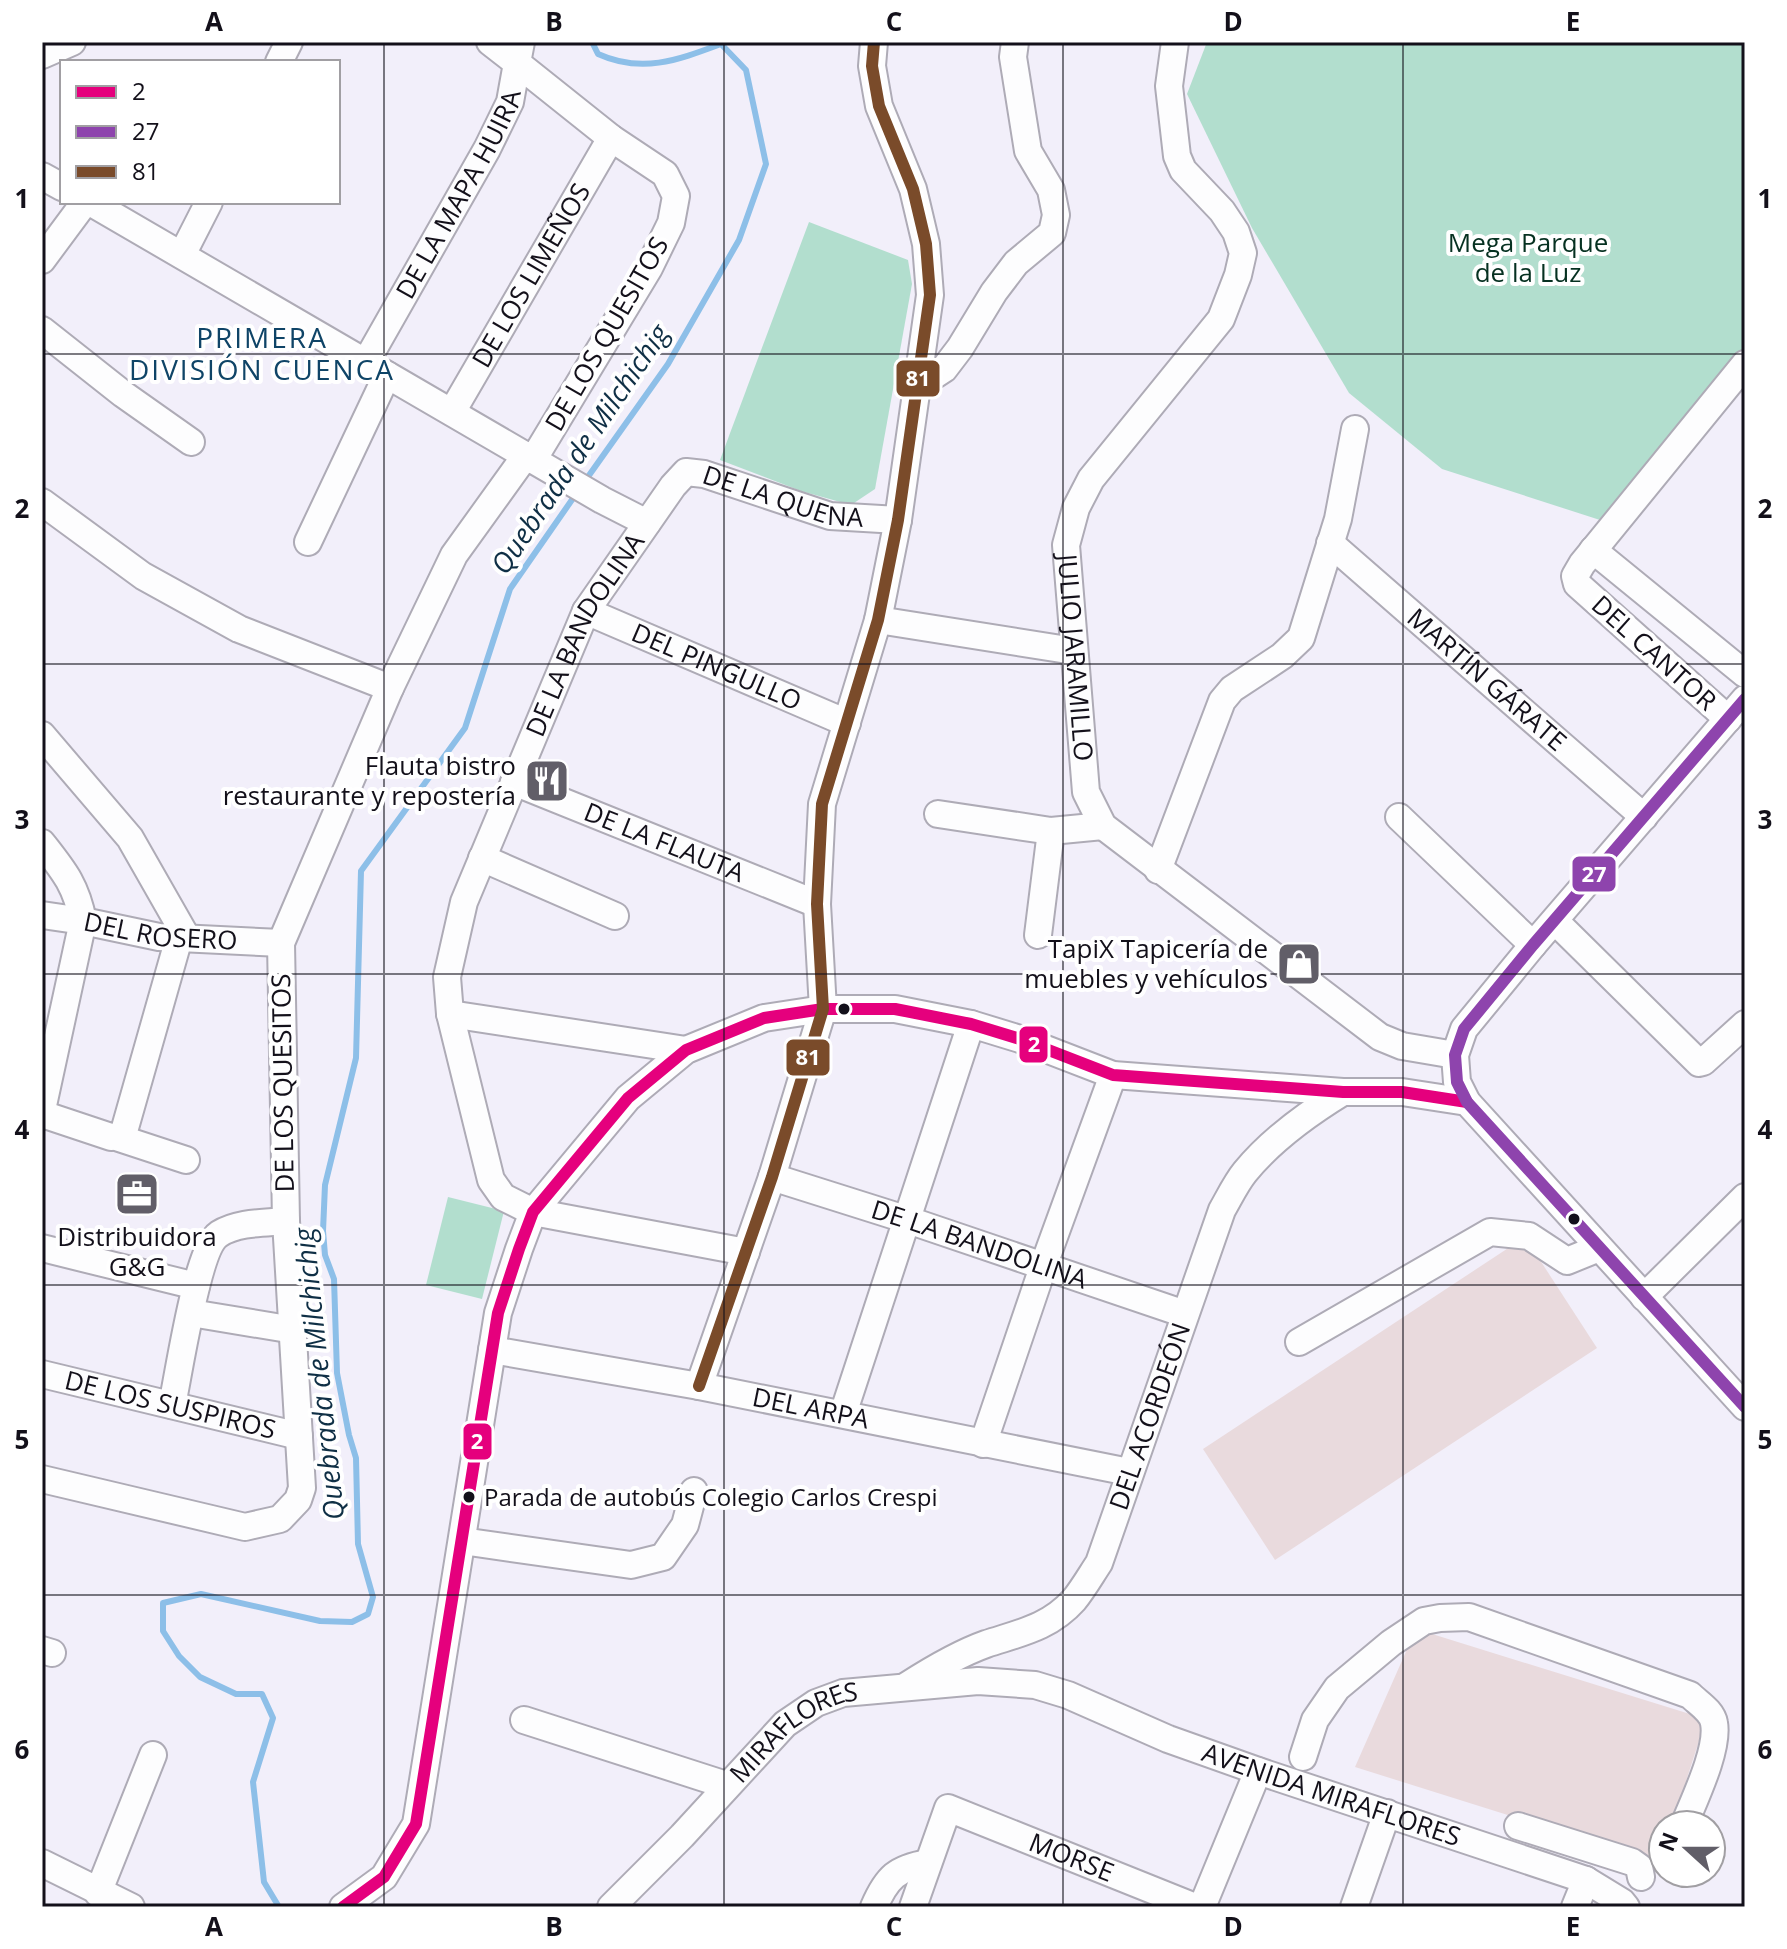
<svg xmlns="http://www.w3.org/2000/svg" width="1787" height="1949" font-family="'Open Sans',sans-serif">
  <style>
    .green { fill: #b2dece }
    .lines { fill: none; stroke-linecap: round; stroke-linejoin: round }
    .stream { stroke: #8dbfe8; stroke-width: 6 }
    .building { fill: #e9dadd }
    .minor-casing { stroke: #aeabb6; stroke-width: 30 }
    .minor { stroke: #fdfdfe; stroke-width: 26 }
    .bus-1-casing { stroke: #fff; stroke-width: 18 }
    .bus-2-casing { stroke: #fff; stroke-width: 18 }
    .bus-3-casing { stroke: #fff; stroke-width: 18 }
    .bus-1 { stroke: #e5007d; stroke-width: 12 }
    .bus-2 { stroke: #8e44ad; stroke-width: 12 }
    .bus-3 { stroke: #7a4b2a; stroke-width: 12 }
    .grid { fill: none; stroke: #13101a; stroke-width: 2; stroke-opacity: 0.55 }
    .bus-dot { fill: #13101a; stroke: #fff; stroke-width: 3 }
    .labels { text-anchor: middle; stroke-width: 8; stroke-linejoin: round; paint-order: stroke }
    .bus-label { font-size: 24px; fill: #13101a; stroke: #fff; text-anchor: start }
    .street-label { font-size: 26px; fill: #13101a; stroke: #fff }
    .park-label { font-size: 26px; fill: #063121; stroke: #fff }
    .poi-label { font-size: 26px; fill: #13101a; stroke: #fff; text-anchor: end }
    .neighbourhood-label { font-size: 28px; letter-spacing: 2px; fill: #0f4467; stroke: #fff }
    .water-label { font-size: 28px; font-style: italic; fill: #0f2f45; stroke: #fff }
    .line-badge { stroke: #fff; stroke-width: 3 }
    .badge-label { font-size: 22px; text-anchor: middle; font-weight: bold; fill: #fff }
    .neatline { fill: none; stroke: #13101a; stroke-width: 3 }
    .grid-label { font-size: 26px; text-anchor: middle; font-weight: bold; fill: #13101a }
  </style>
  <rect width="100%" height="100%" fill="#f2effa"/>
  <g class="green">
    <polygon points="1207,42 1745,42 1745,347 1600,520 1442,469 1349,393 1252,228 1187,94"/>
    <polygon points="809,222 908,260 912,284 875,489 851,505 801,491 720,460"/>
    <polygon points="448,1197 504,1211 482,1299 426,1285"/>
  </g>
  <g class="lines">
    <g class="stream">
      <path d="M585 481 668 364 739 240 766 164 746 70 721 44C678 60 642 74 598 54L592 42"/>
      <polyline points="279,1907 264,1882 253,1782 273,1718 262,1694 236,1694 200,1677 179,1656 163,1631 163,1603 201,1594 320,1621 352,1622 368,1614 373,1597 358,1544 356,1458 349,1435 337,1373 334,1279 325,1255 323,1231 325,1185 356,1058 361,871 465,728 510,589 576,494"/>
    </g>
  </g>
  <g class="building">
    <polygon points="1525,1237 1597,1348 1275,1560 1203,1449"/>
    <polygon points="1416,1629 1706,1719 1672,1825 1663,1825 1663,1854 1660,1863 1355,1767"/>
  </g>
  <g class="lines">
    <g class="minor-casing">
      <g id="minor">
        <polyline points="521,42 517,63 611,138 665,174 676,196 671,223 649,268 533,460"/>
        <path id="s1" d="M1175 42 1169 86 1177 156 1183 170 1222 211 1236 232 1243 253 1238 275 1221 319 1091 479 1076 508 1066 545 1086 792 1103 826 1380 1037 1402 1046 1455 1055"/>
        <polyline points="42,55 72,42"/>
        <polyline points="279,62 289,42"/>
        <polyline points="42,176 62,187"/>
        <polyline points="90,202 602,500 647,523"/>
        <polyline points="182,255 209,202"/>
        <polyline points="42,260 85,202"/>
        <polyline points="42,330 123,394 191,442"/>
        <path id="s2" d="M366 362 487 149 510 102 517 63 490 42"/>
        <polyline points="915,388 944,369 960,348 994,292 1016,263 1052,233 1056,215 1051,190 1028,151 1013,57 1015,42"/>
        <path id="s3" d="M452 412 611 138"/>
        <polyline points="42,502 143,576 239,629 390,688"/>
        <polyline points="308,542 387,375"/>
        <path id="s4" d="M1330 543 1644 817"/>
        <polyline points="1593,550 1745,674"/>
        <path id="s5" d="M586 611 847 723"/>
        <polyline points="878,620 1074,651"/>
        <polyline points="1745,699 1533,945 1464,1029 1455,1055 1457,1082 1467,1102 1745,1407"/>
        <polyline points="1728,719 1577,584 1575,576 1582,564 1745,364"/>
        <polyline points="42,735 130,838 187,938"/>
        <path id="s6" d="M514 782 817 904"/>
        <polyline points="938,814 1051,831 1103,826"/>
        <polyline points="1399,817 1533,945"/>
        <path d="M42 843C64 871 76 885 83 921L42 1110"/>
        <polyline points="482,858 615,916"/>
        <polyline points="1158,870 1222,701 1232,689 1282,656 1301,638 1338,519 1355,429"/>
        <path id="s7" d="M42 915 83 921 159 937 281 943"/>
        <polyline points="1555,921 1699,1063 1703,1062 1745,1024"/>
        <polyline points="1038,935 1051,831"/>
        <polyline points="450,1014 686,1050"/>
        <polyline points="42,1114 111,1137 123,1135 179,938"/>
        <polyline points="119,1138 186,1160"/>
        <path id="s8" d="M772 1177 905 1219 1185 1314"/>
        <polyline points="42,1248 196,1286"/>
        <path id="s9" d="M746 1252 533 1212 503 1197 491 1180 450 1014 447 977 464 902 586 611 673 486 686 472 704 474 830 516 898 520"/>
        <polyline points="1644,1297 1745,1197"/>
        <polyline points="191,1313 294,1330"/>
        <polyline points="1299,1342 1490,1232 1529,1236 1567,1261 1599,1248"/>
        <path id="s10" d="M492 1350 699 1386 1129 1472"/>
        <path id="s11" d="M42 1374 299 1436"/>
        <polyline points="699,1386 772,1177 823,1009 817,904 822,804 878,620 898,520 930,295 926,244 913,189 879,106 872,66 874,42"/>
        <path d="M172 1405C179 1373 197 1248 219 1234 238 1222 265 1223 286 1221"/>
        <polyline points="843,1414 971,1024"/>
        <polyline points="983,1444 1043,1267 1113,1075"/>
        <polyline points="42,1479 245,1527 280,1519 298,1500 302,1488 286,1221 281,943 390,688 454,555 526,455"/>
        <polyline points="462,1541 631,1565 663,1557 685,1525 694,1491"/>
        <polyline points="42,1650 52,1653"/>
        <path id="s12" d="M908 1685C933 1669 958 1654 986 1644 1019 1633 1049 1628 1074 1600 1083 1589 1091 1575 1099 1563L1222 1210C1229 1198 1236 1183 1245 1172 1272 1139 1307 1114 1343 1092"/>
        <polyline points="524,1720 726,1785"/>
        <path d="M1303 1757 1315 1720 1337 1688 1391 1643 1424 1621 1440 1618 1469 1617 1690 1695C1698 1703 1712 1711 1714 1723 1719 1749 1694 1800 1684 1825"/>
        <polyline points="1518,1826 1632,1862 1639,1867 1641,1877"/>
        <polyline points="42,1863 131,1907"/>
        <polyline points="98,1893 153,1755"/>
        <polyline points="343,1907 384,1877 416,1824 498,1313 519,1249 533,1212 628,1098 686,1050 764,1018 823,1009 895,1009 971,1024 1020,1039 1113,1075 1343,1092 1402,1092 1467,1102"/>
        <path id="s13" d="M611 1907 682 1836 785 1724 816 1703 843 1693 978 1681 1035 1685 1068 1695 1168 1739 1258 1771 1586 1880 1622 1902 1626 1907"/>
        <path d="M874 1907C887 1877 897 1868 928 1863"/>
        <path id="s14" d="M913 1907 948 1808 1195 1907"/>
        <polyline points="1202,1907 1258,1771"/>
        <polyline points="1354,1907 1387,1813"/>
        <polyline points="1575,1907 1586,1880"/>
      </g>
    </g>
    <use href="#minor" class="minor"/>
    <g class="bus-1-casing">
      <polyline id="bus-1" points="343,1907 384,1877 416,1824 498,1313 519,1249 533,1212 628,1098 686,1050 764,1018 823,1009 895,1009 971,1024 1020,1039 1113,1075 1343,1092 1402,1092 1467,1102"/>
    </g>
    <g class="bus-2-casing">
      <polyline id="bus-2" points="1745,699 1533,945 1464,1029 1455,1055 1457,1082 1467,1102 1745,1407"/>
    </g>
    <g class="bus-3-casing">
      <polyline id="bus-3" points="699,1386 772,1177 823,1009 817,904 822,804 878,620 898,520 930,295 926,244 913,189 879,106 872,66 874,42"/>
    </g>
    <use href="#bus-1" class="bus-1"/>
    <use href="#bus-2" class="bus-2"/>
    <use href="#bus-3" class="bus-3"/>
  </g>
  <path class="grid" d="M384 42V1907M724 42V1907M1063 42V1907M1403 42V1907M42 354H1745M42 664H1745M42 974H1745M42 1285H1745M42 1595H1745"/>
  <defs>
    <g id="restaurant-square" transform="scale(2.3)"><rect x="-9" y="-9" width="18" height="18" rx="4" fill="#615e68" stroke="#fff"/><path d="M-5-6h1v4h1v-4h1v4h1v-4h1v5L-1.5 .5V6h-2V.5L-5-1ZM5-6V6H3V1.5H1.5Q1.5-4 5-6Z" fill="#fff"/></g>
    <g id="shop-square" transform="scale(2.3)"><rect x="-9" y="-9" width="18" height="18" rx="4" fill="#615e68" stroke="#fff"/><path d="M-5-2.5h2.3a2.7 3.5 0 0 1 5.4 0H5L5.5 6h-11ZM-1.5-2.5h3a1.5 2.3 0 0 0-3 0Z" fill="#fff"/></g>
    <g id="office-square" transform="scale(2.3)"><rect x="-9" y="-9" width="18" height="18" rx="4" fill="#615e68" stroke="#fff"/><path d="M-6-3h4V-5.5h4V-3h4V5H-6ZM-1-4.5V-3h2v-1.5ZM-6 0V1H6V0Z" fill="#fff"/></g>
  </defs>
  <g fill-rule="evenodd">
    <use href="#restaurant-square" x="547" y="781"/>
    <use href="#shop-square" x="1299" y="964"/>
    <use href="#office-square" x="137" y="1194"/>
  </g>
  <g class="bus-dot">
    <circle cx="844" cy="1009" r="7"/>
    <circle cx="1574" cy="1219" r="7"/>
    <circle cx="469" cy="1497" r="7"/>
  </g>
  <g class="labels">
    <g class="bus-label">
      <text x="484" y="1506">Parada de autobús Colegio Carlos Crespi</text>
    </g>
    <g class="street-label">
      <text dy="9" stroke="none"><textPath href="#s2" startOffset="192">DE LA MAPA HUIRA</textPath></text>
      <text dy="9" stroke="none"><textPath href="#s3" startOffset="158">DE LOS LIMEÑOS</textPath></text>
      <text transform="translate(607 334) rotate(-60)" y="9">DE LOS QUESITOS</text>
      <text dy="9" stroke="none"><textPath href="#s9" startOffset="1144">DE LA QUENA</textPath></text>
      <text dy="9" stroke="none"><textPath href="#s9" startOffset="850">DE LA BANDOLINA</textPath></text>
      <text transform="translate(1654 653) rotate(42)" y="9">DEL CANTOR</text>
      <text dy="9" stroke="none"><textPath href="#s1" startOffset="694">JULIO JARAMILLO</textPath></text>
      <text dy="9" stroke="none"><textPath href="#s5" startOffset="142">DEL PINGULLO</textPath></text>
      <text dy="9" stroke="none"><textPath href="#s4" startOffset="208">MARTÍN GÁRATE</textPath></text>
      <text dy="9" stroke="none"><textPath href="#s6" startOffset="162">DE LA FLAUTA</textPath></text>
      <text dy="9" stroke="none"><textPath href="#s7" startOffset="120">DEL ROSERO</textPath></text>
      <text transform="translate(283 1083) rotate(-91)" y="9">DE LOS QUESITOS</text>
      <text dy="9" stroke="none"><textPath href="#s8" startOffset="218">DE LA BANDOLINA</textPath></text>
      <text dy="9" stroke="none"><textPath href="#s11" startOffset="132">DE LOS SUSPIROS</textPath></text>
      <text dy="9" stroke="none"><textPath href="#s10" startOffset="324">DEL ARPA</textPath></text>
      <text dy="9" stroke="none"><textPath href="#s12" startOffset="388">DEL ACORDEÓN</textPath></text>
      <text dy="9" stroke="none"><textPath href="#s13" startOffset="256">MIRAFLORES</textPath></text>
      <text dy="9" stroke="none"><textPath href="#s13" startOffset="828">AVENIDA MIRAFLORES</textPath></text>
      <text dy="9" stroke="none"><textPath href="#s14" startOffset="238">MORSE</textPath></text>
    </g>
    <g class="park-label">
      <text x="1528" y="252">Mega Parque<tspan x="1528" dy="30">de la Luz</tspan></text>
    </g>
    <g class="poi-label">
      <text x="516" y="775">Flauta bistro<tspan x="516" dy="30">restaurante y repostería</tspan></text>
      <text x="1268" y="958">TapiX Tapicería de<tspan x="1268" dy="30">muebles y vehículos</tspan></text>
      <text x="137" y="1246" text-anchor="middle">Distribuidora<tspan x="137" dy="30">G&amp;G</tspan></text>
    </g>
    <g class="neighbourhood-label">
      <text x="262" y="348">PRIMERA<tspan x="262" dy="32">DIVISIÓN CUENCA</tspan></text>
    </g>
    <g class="water-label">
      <text transform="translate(580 449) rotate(-56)" y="10">Quebrada de Milchichig</text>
      <text transform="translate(319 1374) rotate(-96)" y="10">Quebrada de Milchichig</text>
    </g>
  </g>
  <g class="line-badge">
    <rect x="895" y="359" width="46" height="39" rx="8" fill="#7a4b2a"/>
    <rect x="1571" y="855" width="46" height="38" rx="8" fill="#8e44ad"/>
    <rect x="1018" y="1025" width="31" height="39" rx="8" fill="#e5007d"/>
    <rect x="785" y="1038" width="46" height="39" rx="8" fill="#7a4b2a"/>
    <rect x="462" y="1422" width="31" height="39" rx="8" fill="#e5007d"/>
  </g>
  <g class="badge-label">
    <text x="918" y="386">81</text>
    <text x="1594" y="882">27</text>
    <text x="1034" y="1052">2</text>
    <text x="808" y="1065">81</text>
    <text x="477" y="1449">2</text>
  </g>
  <rect width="1787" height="1949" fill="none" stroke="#ffffff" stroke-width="88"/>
  <rect x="60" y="60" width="280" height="144" fill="#ffffff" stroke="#a19fa3" stroke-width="2"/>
  <rect x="76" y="86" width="40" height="12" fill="#e5007d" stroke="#a19fa3" stroke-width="2"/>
  <text x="132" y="100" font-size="24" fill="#13101a">2</text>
  <rect x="76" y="126" width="40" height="12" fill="#8e44ad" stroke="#a19fa3" stroke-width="2"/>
  <text x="132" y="140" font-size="24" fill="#13101a">27</text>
  <rect x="76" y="166" width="40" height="12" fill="#7a4b2a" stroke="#a19fa3" stroke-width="2"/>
  <text x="132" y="180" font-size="24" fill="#13101a">81</text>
  <g transform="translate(1687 1849) rotate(291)"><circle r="38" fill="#ffffff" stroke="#a19fa3" stroke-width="2"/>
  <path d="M0-6L14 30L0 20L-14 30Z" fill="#615e68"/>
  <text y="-12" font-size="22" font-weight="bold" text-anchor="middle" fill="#13101a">N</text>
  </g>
  <rect x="44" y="44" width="1699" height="1861" class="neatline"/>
  <g class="grid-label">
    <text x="214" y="31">A</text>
    <text x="554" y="31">B</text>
    <text x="894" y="31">C</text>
    <text x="1233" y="31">D</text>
    <text x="1573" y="31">E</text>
    <text x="22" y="208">1</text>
    <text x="1765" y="208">1</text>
    <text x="22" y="518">2</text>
    <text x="1765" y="518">2</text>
    <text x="22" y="829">3</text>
    <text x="1765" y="829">3</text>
    <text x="22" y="1139">4</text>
    <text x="1765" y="1139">4</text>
    <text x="22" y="1449">5</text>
    <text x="1765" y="1449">5</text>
    <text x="22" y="1759">6</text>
    <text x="1765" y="1759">6</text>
    <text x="214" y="1936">A</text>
    <text x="554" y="1936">B</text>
    <text x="894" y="1936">C</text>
    <text x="1233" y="1936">D</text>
    <text x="1573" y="1936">E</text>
  </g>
</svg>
